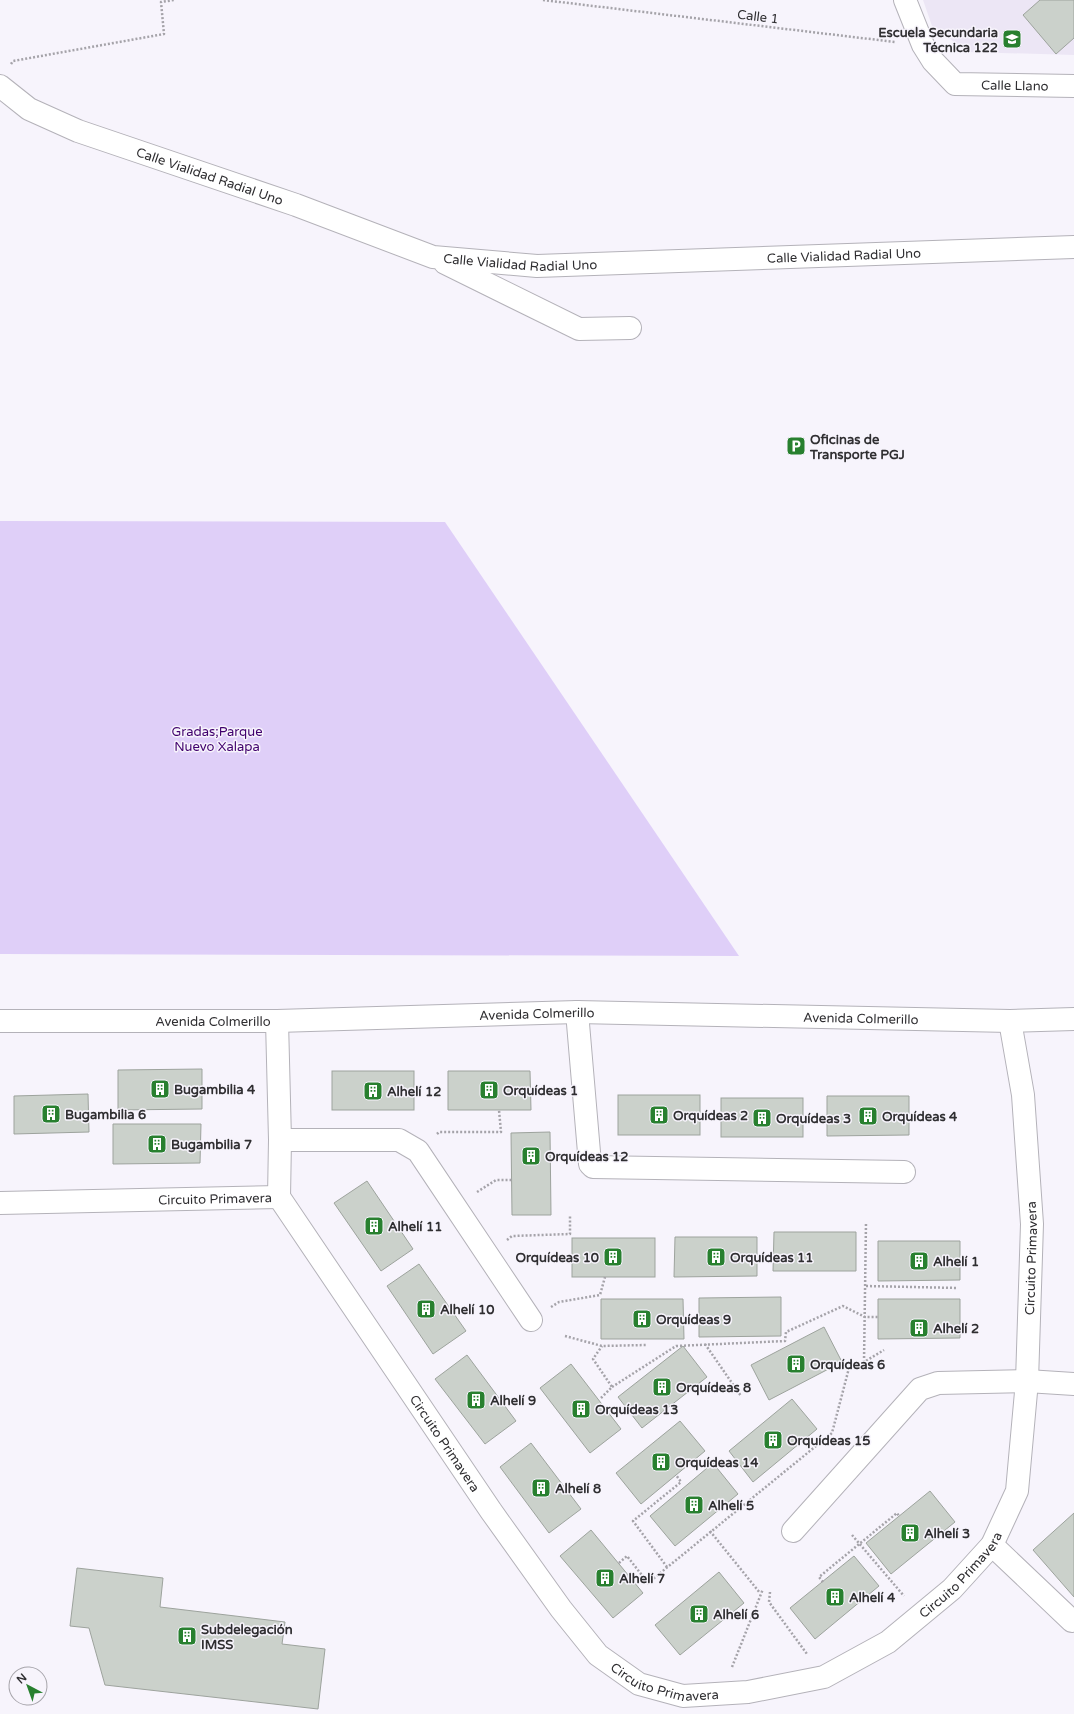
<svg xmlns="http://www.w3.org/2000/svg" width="1074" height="1714" font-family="'Varela Round',sans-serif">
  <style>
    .built { fill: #ece6f5 }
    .green { fill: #dfcff8 }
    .building { fill: #cbd1cb; stroke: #9da39d }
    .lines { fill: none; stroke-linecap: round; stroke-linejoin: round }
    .minor-casing { stroke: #b4b2b9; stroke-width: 24 }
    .path { stroke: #a5a3a9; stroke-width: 2.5; stroke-dasharray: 2 2; stroke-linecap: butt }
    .minor { stroke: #fff; stroke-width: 22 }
    .labels { text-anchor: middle; stroke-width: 3; stroke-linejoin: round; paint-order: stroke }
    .street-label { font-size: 13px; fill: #2f2e31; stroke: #f7f4fc }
    .poi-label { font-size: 13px; font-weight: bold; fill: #2f2e31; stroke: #f7f4fc; text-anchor: start }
    .park-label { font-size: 13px; fill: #40006d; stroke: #f7f4fc }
  </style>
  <rect width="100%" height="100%" fill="#f7f4fc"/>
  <polygon class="built" points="923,0 1074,0 1074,55 968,52 932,26"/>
  <polygon class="green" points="0,521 445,522 739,956 0,954"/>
  <g class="building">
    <polygon points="1040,0 1074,0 1074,38 1056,54 1023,15"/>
    <polygon points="202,1069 202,1109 118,1110 118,1070"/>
    <rect x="332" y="1071" width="82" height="39"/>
    <polygon points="448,1071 530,1071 531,1110 448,1110"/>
    <polygon points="88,1094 89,1132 14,1134 14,1096"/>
    <rect x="618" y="1095" width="82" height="40"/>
    <polygon points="827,1096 909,1096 909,1135 827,1136"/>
    <rect x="721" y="1098" width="82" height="39"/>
    <polygon points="113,1124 201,1124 200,1163 113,1164"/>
    <polygon points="550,1132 551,1215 512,1215 511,1133"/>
    <polygon points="367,1181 413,1249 381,1271 334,1203"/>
    <polygon points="774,1232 856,1232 856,1271 773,1271"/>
    <polygon points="675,1237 757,1237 757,1276 674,1277"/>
    <rect x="572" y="1238" width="83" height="39"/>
    <polygon points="878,1241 960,1241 960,1280 878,1281"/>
    <polygon points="419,1264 466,1331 433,1354 387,1286"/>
    <polygon points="781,1297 781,1336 699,1337 699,1298"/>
    <polygon points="601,1299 683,1299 684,1339 601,1339"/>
    <polygon points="878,1299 960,1299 960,1338 878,1339"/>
    <polygon points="824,1327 842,1362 769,1400 751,1365"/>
    <polygon points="683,1346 707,1377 642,1428 618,1397"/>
    <polygon points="467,1355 516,1421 485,1444 435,1379"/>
    <polygon points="571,1364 621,1429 590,1453 540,1388"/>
    <polygon points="792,1399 817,1429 753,1482 729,1451"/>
    <polygon points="680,1421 705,1451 641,1504 616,1473"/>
    <polygon points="531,1443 581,1509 549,1533 500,1467"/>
    <polygon points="713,1463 738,1494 675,1546 650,1516"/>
    <polygon points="930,1491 955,1522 891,1574 866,1543"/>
    <polygon points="1074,1513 1074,1597 1033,1550"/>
    <polygon points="591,1530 643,1593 613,1618 560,1556"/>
    <polygon points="854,1556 879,1586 815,1639 790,1608"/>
    <polygon points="77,1568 163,1578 160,1607 285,1622 282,1644 325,1649 318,1709 105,1685 89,1628 70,1626"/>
    <polygon points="719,1572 744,1603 680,1655 655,1625"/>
  </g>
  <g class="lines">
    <g class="minor-casing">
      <g id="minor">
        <path id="s1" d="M905 0 923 45 933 61 955 84 1074 86"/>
        <path id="s2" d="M0 86 29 109 78 131 296 205 433 257 537 266 1074 247"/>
        <polyline points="445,263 579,329 630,328"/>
        <polyline points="577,1012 590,1164 593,1167 904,1172"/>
        <path id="s3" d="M0 1021H277L577 1012 1010 1021 1074 1019"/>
        <polyline points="277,1021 280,1140 279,1197"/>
        <polyline points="280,1140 399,1140 418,1151 531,1320"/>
        <path id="s4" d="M279 1197 491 1511 561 1609 598 1655 639 1684 683 1696 748 1692 824 1677 888 1642 952 1589 992 1545 1017 1491 1027 1381 1032 1224 1023 1095 1010 1021"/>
        <path id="s5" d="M0 1203 279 1197"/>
        <polyline points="793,1531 920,1389 938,1383 1027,1381 1074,1384"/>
        <polyline points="992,1545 1072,1621"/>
      </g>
    </g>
    <g class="path">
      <polyline points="543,0 895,42"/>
      <polyline points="11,64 13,61 164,34 161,2 174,0"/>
      <polyline points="437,1134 439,1132 501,1132 499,1110"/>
      <polyline points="477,1192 496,1180 512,1180"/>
      <polyline points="507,1240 512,1236 570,1234 570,1216"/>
      <polyline points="866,1286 958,1288"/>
      <polyline points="551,1307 559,1302 600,1295 605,1277"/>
      <polyline points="565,1336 602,1346 646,1345"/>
      <polyline points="705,1344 741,1396"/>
      <polyline points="864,1362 866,1222"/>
      <polyline points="612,1387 676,1346 785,1341 786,1332 843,1306 865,1317 878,1317"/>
      <polyline points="601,1398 612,1387 593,1359 602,1346"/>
      <polyline points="710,1531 760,1593"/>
      <polyline points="852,1535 904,1596"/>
      <polyline points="619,1563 627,1556 648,1583 832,1433 849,1368 864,1362 884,1350"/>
      <polyline points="667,1567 633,1521 681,1482 676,1475"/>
      <polyline points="823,1582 819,1577 897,1513 899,1516"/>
      <polyline points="770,1592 769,1602 807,1654"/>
      <polyline points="732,1667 763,1589"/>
    </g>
    <use href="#minor" class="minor"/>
  </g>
  <defs>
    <g id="school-square" transform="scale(1)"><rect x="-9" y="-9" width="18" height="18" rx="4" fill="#28802f" stroke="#f7f4fc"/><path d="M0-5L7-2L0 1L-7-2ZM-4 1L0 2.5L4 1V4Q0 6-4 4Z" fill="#fff"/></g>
    <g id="parking-square" transform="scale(1)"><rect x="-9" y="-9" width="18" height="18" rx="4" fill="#28802f" stroke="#f7f4fc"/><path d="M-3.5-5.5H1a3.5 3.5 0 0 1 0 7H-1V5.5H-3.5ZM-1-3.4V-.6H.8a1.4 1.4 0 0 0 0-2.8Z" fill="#fff"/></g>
    <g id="building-square" transform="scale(1)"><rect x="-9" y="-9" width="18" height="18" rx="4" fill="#28802f" stroke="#f7f4fc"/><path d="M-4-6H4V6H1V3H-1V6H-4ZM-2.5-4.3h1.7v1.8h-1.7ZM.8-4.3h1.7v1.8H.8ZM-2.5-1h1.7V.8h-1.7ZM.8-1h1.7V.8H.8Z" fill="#fff"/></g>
  </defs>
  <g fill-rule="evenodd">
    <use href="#school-square" x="1012" y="39"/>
    <use href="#parking-square" x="796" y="446"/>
    <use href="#building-square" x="160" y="1089"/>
    <use href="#building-square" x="489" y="1090"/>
    <use href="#building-square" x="373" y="1091"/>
    <use href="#building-square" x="51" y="1114"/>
    <use href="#building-square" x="659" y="1115"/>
    <use href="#building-square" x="868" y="1116"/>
    <use href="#building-square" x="762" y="1118"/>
    <use href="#building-square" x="157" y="1144"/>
    <use href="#building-square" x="531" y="1156"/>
    <use href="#building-square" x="374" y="1226"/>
    <use href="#building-square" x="613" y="1257"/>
    <use href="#building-square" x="716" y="1257"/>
    <use href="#building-square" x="919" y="1261"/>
    <use href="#building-square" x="426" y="1309"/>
    <use href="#building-square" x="642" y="1319"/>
    <use href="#building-square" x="919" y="1328"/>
    <use href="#building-square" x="796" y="1364"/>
    <use href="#building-square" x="662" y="1387"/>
    <use href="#building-square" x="476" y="1400"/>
    <use href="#building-square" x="581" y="1409"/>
    <use href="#building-square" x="773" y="1440"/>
    <use href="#building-square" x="661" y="1462"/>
    <use href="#building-square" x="541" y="1488"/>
    <use href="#building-square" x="694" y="1505"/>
    <use href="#building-square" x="910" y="1533"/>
    <use href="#building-square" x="605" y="1578"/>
    <use href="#building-square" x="835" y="1597"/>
    <use href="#building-square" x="699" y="1614"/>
    <use href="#building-square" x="187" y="1636"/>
  </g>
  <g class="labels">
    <g class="street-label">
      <text transform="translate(758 16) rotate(7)" y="5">Calle 1</text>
      <text dy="5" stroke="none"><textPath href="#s1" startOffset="159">Calle Llano</textPath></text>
      <text dy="5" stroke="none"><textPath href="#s2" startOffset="230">Calle Vialidad Radial Uno</textPath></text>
      <text dy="5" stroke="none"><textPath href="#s2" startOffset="879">Calle Vialidad Radial Uno</textPath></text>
      <text dy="5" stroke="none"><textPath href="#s2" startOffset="555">Calle Vialidad Radial Uno</textPath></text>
      <text dy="5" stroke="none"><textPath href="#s3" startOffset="537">Avenida Colmerillo</textPath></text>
      <text dy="5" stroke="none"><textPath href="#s3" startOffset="861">Avenida Colmerillo</textPath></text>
      <text dy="5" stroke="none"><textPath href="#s3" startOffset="213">Avenida Colmerillo</textPath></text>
      <text dy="5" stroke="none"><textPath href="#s5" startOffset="215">Circuito Primavera</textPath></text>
      <text dy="5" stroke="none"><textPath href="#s4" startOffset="1305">Circuito Primavera</textPath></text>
      <text dy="5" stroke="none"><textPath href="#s4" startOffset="297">Circuito Primavera</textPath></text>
      <text dy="5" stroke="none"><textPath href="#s4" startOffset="969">Circuito Primavera</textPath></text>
      <text dy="5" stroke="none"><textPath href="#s4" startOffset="633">Circuito Primavera</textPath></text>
    </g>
    <g class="poi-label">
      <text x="998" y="37" text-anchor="end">Escuela Secundaria<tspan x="998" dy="15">Técnica 122</tspan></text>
      <text x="810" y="444">Oficinas de<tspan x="810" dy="15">Transporte PGJ</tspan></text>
      <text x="174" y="1094">Bugambilia 4</text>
      <text x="503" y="1095">Orquídeas 1</text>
      <text x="387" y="1096">Alhelí 12</text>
      <text x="65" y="1119">Bugambilia 6</text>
      <text x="673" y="1120">Orquídeas 2</text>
      <text x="882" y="1121">Orquídeas 4</text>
      <text x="776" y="1123">Orquídeas 3</text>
      <text x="171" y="1149">Bugambilia 7</text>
      <text x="545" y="1161">Orquídeas 12</text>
      <text x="388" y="1231">Alhelí 11</text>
      <text x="599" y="1262" text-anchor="end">Orquídeas 10</text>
      <text x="730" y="1262">Orquídeas 11</text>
      <text x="933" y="1266">Alhelí 1</text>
      <text x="440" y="1314">Alhelí 10</text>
      <text x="656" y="1324">Orquídeas 9</text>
      <text x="933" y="1333">Alhelí 2</text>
      <text x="810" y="1369">Orquídeas 6</text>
      <text x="676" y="1392">Orquídeas 8</text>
      <text x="490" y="1405">Alhelí 9</text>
      <text x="595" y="1414">Orquídeas 13</text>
      <text x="787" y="1445">Orquídeas 15</text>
      <text x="675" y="1467">Orquídeas 14</text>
      <text x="555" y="1493">Alhelí 8</text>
      <text x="708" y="1510">Alhelí 5</text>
      <text x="924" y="1538">Alhelí 3</text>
      <text x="619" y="1583">Alhelí 7</text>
      <text x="849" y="1602">Alhelí 4</text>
      <text x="713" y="1619">Alhelí 6</text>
      <text x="201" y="1634">Subdelegación<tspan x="201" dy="15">IMSS</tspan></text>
    </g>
    <g class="park-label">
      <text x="217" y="736">Gradas;Parque<tspan x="217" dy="15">Nuevo Xalapa</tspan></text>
    </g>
  </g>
  <g transform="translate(28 1686) rotate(319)"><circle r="19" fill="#f7f4fc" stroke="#a7a5ab"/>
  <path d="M0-3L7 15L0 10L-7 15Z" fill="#28802f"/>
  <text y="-6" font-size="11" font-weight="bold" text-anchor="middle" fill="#2f2e31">N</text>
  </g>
</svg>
